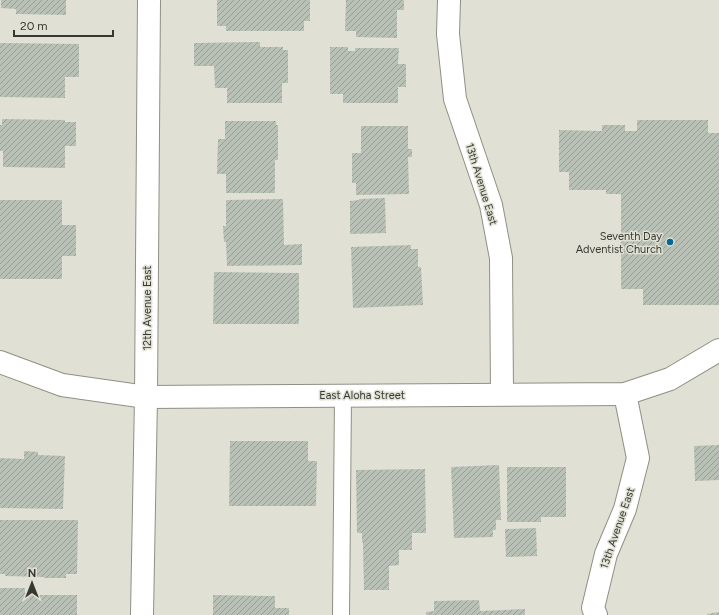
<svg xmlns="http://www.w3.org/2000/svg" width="719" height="615" font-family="Figtree,sans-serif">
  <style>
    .building { fill: url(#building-hatch) }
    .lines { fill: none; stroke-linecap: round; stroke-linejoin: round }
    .lane-casing { stroke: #8f9084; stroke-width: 18 }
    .street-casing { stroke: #8f9084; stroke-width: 24 }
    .secondary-casing { stroke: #8f9084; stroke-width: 24 }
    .lane { stroke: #fff; stroke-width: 16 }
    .street { stroke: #fff; stroke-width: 22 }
    .secondary { stroke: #fff; stroke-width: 22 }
    .poi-dot { fill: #036795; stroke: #e0e1d4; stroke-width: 1.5 }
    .labels { text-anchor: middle; stroke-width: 3; stroke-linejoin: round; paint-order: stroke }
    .street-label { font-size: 11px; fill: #373832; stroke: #e0e1d4 }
    .poi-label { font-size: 11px; fill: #373832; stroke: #e0e1d4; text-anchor: end }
  </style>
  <defs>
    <pattern id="building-hatch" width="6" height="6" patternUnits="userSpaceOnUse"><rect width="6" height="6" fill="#b9c1b6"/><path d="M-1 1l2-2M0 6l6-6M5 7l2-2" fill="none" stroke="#979e95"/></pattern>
  </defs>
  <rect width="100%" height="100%" fill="#e0e1d4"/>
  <g class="building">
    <polygon points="1,0 66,0 66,15 16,14 16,9 1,8"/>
    <polygon points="217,0 310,0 310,21 304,21 304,31 226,31 226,26 217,26"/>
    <polygon points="346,0 404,0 404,10 397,10 397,38 356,37 356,31 345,31"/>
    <polygon points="260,42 260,47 283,47 283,50 288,50 288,83 282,83 282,103 227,103 227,88 215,88 214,66 194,66 194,43"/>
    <polygon points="0,43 79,44 79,77 65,77 65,98 0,97"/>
    <polygon points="330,47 348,47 348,51 355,51 355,48 399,48 398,64 406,64 406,87 398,87 398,103 343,103 343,94 330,94"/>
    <polygon points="2,119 65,120 65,122 76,122 76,146 65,146 65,168 3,167 3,151 0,151 0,125 2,125"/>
    <polygon points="637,120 708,120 708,133 719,133 719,305 643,305 643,289 621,289 621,194 606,194 606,190 569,190 569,172 559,172 559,130 602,131 602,125 625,125 625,131 637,131"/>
    <polygon points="225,121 276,121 276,125 278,125 278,160 275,160 275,193 226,193 226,174 217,174 218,139 225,139"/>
    <polygon points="361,126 408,126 408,149 412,149 412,157 408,157 409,194 356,195 356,183 352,183 352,153 361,153"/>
    <polygon points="385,198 386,233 350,234 350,201 359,200 359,199"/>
    <polygon points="283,199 284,245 302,244 302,265 227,266 226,242 224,242 223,226 226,226 226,200"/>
    <polygon points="0,200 62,200 62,225 76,225 76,256 62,256 62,279 0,279"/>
    <polygon points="411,245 411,249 418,249 418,267 421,267 423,305 353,308 351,247"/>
    <polygon points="214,272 299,273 299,324 213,324"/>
    <polygon points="230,441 308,441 308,461 317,461 316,506 229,506"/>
    <polygon points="719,445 719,480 695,481 694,446"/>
    <polygon points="24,451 38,452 38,455 65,456 63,509 0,508 0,458 24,459"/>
    <polygon points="499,465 501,520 496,520 496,530 493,530 493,537 454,538 451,467"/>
    <polygon points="507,467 566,467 566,517 541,517 541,522 507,522"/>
    <polygon points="425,469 426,533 412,533 412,550 399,550 399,565 389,566 389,590 364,590 363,542 362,543 362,533 357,533 356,470"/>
    <polygon points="0,520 78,520 77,574 66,574 66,578 44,578 44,577 5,576 5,574 0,574"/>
    <polygon points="536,528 537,556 506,557 505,529"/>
    <polygon points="0,588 25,588 25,595 77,595 77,615 0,615"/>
    <polygon points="213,595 275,596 275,608 289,608 289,615 213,615"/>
    <polygon points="479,600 480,611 525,609 525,615 426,615 426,612 434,611 434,601"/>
    <polygon points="719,612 719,615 707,615 707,614"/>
  </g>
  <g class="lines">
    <g class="lane-casing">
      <polyline id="lane" points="341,615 343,396"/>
    </g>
    <g class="street-casing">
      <g id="street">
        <polyline points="449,0 448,34 455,99 491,205 501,258 502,394"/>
        <polyline points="146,397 149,0"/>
        <polyline points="596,615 593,608 606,554 625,509 638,458 625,394"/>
      </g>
    </g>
    <g class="secondary-casing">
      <g id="secondary">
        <polyline points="0,362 62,385 146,397 625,394 670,379 719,350"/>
        <polyline points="142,615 146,397"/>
      </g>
    </g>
    <use href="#lane" class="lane"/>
    <use href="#street" class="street"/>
    <use href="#secondary" class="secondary"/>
  </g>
  <circle class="poi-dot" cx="670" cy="242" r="4"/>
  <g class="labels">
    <g class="street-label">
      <text transform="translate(482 184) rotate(73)" y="4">13th Avenue East</text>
      <text transform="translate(147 308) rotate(-90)" y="4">12th Avenue East</text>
      <text x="362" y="399">East Aloha Street</text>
      <text transform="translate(617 528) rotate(-71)" y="4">13th Avenue East</text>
    </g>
    <g class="poi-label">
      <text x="662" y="240">Seventh Day<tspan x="662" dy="13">Adventist Church</tspan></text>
    </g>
  </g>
  <g transform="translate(32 583)" stroke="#e0e1d4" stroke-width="3" paint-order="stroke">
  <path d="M0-3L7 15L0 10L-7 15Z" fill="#373832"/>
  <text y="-6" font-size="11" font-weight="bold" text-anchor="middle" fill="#373832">N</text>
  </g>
  <path d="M14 30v6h99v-6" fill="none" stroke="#373832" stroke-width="2"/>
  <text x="20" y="30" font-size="12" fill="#373832" stroke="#e0e1d4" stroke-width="3" paint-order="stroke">20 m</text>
</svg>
